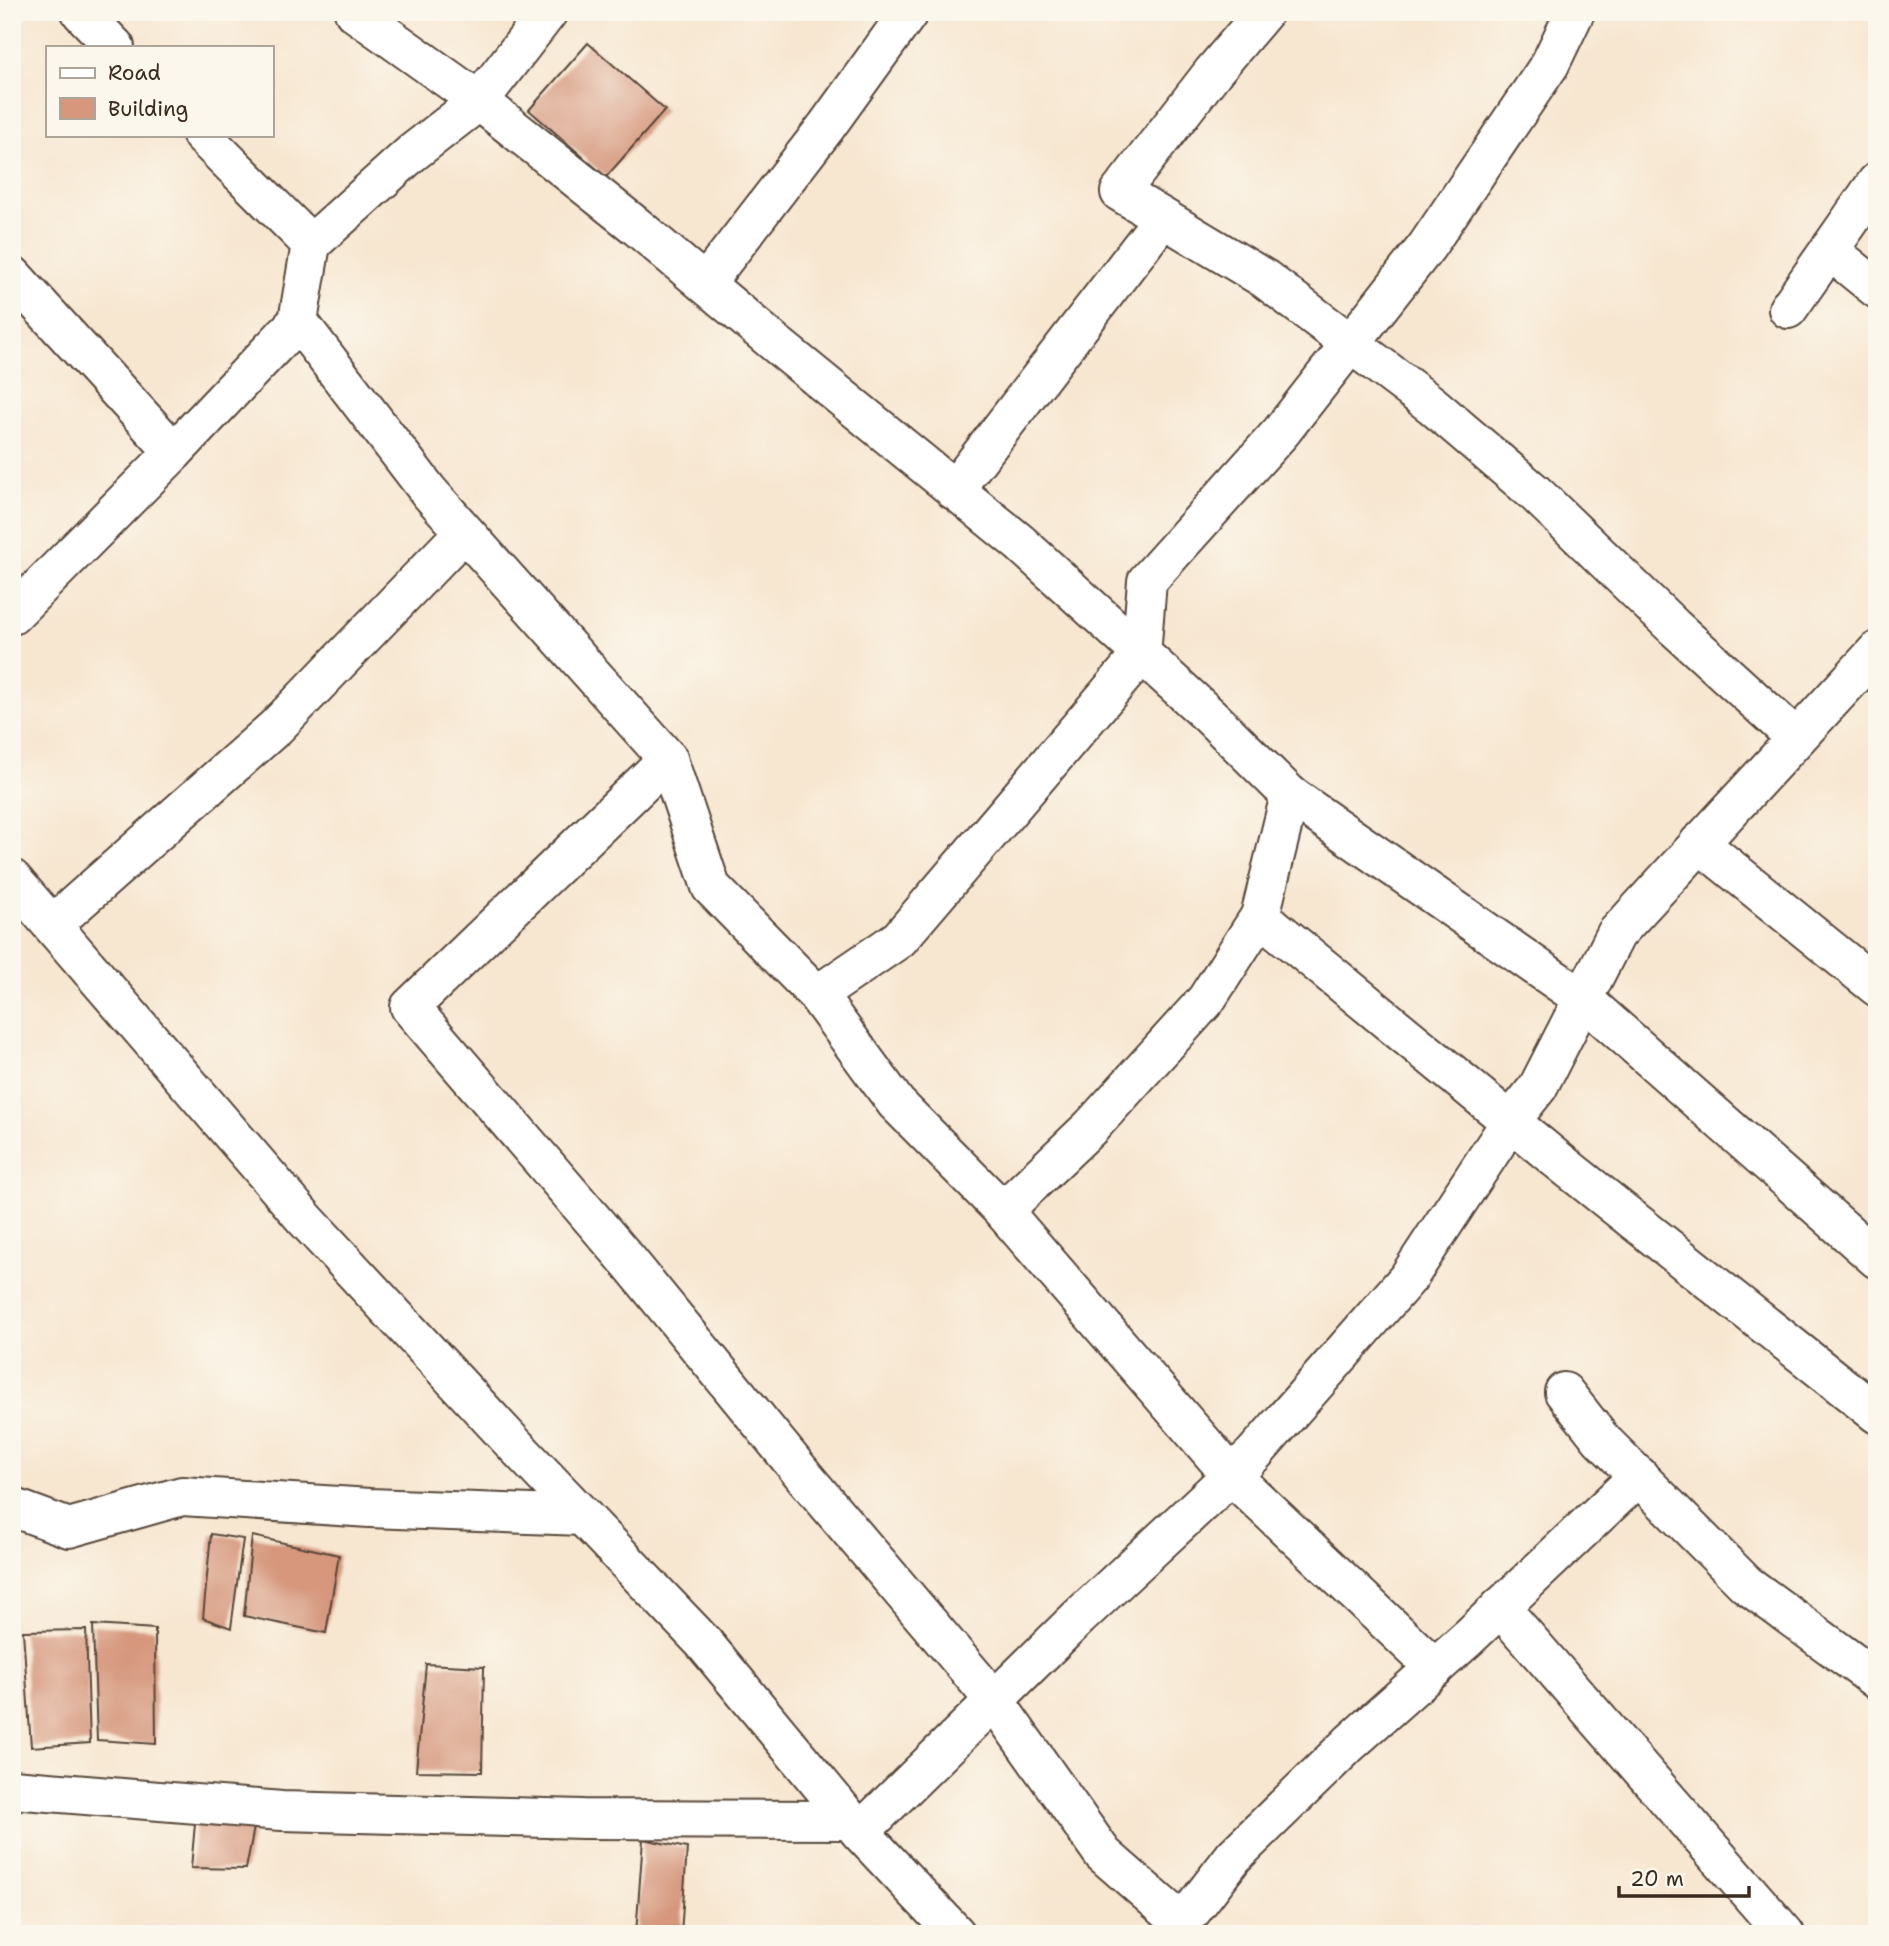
<svg xmlns="http://www.w3.org/2000/svg" width="1889" height="1946" font-family="'Shantell Sans',sans-serif">
  <style>
    .building { fill: #d6977d }
    .lines { fill: none; stroke-linecap: round; stroke-linejoin: round }
    .minor-casing { stroke: #574639; stroke-width: 42 }
    .minor { stroke: #fff; stroke-width: 38 }
  </style>
  <rect width="100%" height="100%" fill="#fbf7ec"/>
  <filter id="ink" filterUnits="userSpaceOnUse"><feTurbulence type="fractalNoise" baseFrequency=".0143" numOctaves="2"/><feDisplacementMap in="SourceGraphic" scale="14" xChannelSelector="R" yChannelSelector="G"/><feConvolveMatrix kernelMatrix="1 2 1 2 8 2 1 2 1" color-interpolation-filters="sRGB"/></filter>
  <filter id="wash" filterUnits="userSpaceOnUse"><feTurbulence type="fractalNoise" baseFrequency=".00686" numOctaves="4" result="noise"/><feDisplacementMap in="SourceGraphic" scale="28" xChannelSelector="R" yChannelSelector="G"/><feGaussianBlur stdDeviation="1.57" result="paint"/><feColorMatrix in="noise" values="0 0 0 0 0 0 0 0 0 0 0 0 0 0 0 0 0 1.4 0 .05"/><feComposite in="paint" operator="in"/></filter>
  <g filter="url(#wash)">
    <rect width="100%" height="100%" fill="#f7e6d0"/>
    <g id="blocks">
      <g class="building">
        <polygon points="588,43 665,110 606,177 529,110"/>
        <polygon points="211,1534 243,1539 231,1628 203,1618"/>
        <polygon points="252,1536 339,1555 326,1633 244,1616"/>
        <polygon points="93,1625 155,1629 156,1744 97,1740"/>
        <polygon points="86,1630 90,1743 31,1747 23,1631"/>
        <polygon points="426,1664 484,1667 482,1772 416,1771"/>
        <polygon points="196,1813 256,1817 246,1869 191,1868"/>
        <polygon points="643,1839 687,1848 681,1934 636,1934"/>
      </g>
    </g>
  </g>
  <g filter="url(#ink)">
    <use href="#blocks" fill-opacity="0" stroke="#574639" stroke-width="2"/>
    <g class="lines">
      <g class="minor-casing">
        <g id="minor">
          <polyline points="81,12 115,47"/>
          <polyline points="354,12 479,101 636,226 775,343 1020,543 1211,717 1290,795 1260,916 1206,1000 1091,1127 1003,1211"/>
          <polyline points="1264,12 1213,72 1120,192 1265,279 1432,405 1535,493 1674,627 1796,738"/>
          <polyline points="202,135 311,244 298,321 429,492 668,759 711,887 817,995 896,1103 1003,1211 1231,1475 1435,1668"/>
          <polyline points="311,244 412,153 479,101 548,12"/>
          <polyline points="1829,250 1877,289"/>
          <polyline points="12,275 174,452"/>
          <polyline points="705,284 826,127 909,12"/>
          <polyline points="1788,309 1877,182"/>
          <polyline points="954,490 1163,218"/>
          <polyline points="12,615 174,452 298,321"/>
          <polyline points="668,759 410,1007 630,1263 809,1482 994,1700 1103,1854 1182,1923"/>
          <polyline points="1290,795 1583,999 1877,1259"/>
          <polyline points="1699,843 1877,987"/>
          <polyline points="12,879 304,1218 512,1442 703,1642 860,1832 956,1934"/>
          <polyline points="1260,916 1555,1158 1877,1414"/>
          <polyline points="52,925 276,727 464,532"/>
          <polyline points="817,995 899,939 1141,655 1147,581 1281,432 1427,246 1550,64 1575,12"/>
          <polyline points="1564,1392 1601,1439 1746,1584 1877,1680"/>
          <polyline points="12,1507 69,1528 182,1496 370,1508 583,1516"/>
          <polyline points="1500,1607 1785,1934"/>
          <polyline points="12,1789 282,1811 583,1819 851,1820"/>
          <polyline points="860,1832 1079,1617 1253,1455 1408,1278 1511,1121 1538,1087 1616,934 1877,651"/>
          <polyline points="1174,1934 1234,1856 1350,1743 1469,1637 1639,1476"/>
        </g>
      </g>
      <use href="#minor" class="minor"/>
    </g>
  </g>
  <rect width="1889" height="1946" fill="none" stroke="#fbf7ec" stroke-width="42"/>
  <rect x="46" y="46" width="228" height="91" fill="#fbf7ec" stroke="#aea59a" stroke-width="2"/>
  <rect x="60" y="68" width="35" height="10" fill="#ffffff" stroke="#aea59a" stroke-width="2"/>
  <text x="108" y="80" font-size="21" fill="#3b2a1e">Road</text>
  <rect x="60" y="98" width="35" height="21" fill="#d6977d" stroke="#aea59a" stroke-width="2"/>
  <text x="108" y="116" font-size="21" fill="#3b2a1e">Building</text>
  <path d="M1619 1886v10h130v-10" fill="none" stroke="#3b2a1e" stroke-width="3.5"/>
  <text x="1630" y="1886" font-size="21" fill="#3b2a1e" stroke="#fbf7ec" stroke-width="5" paint-order="stroke">20 m</text>
</svg>
